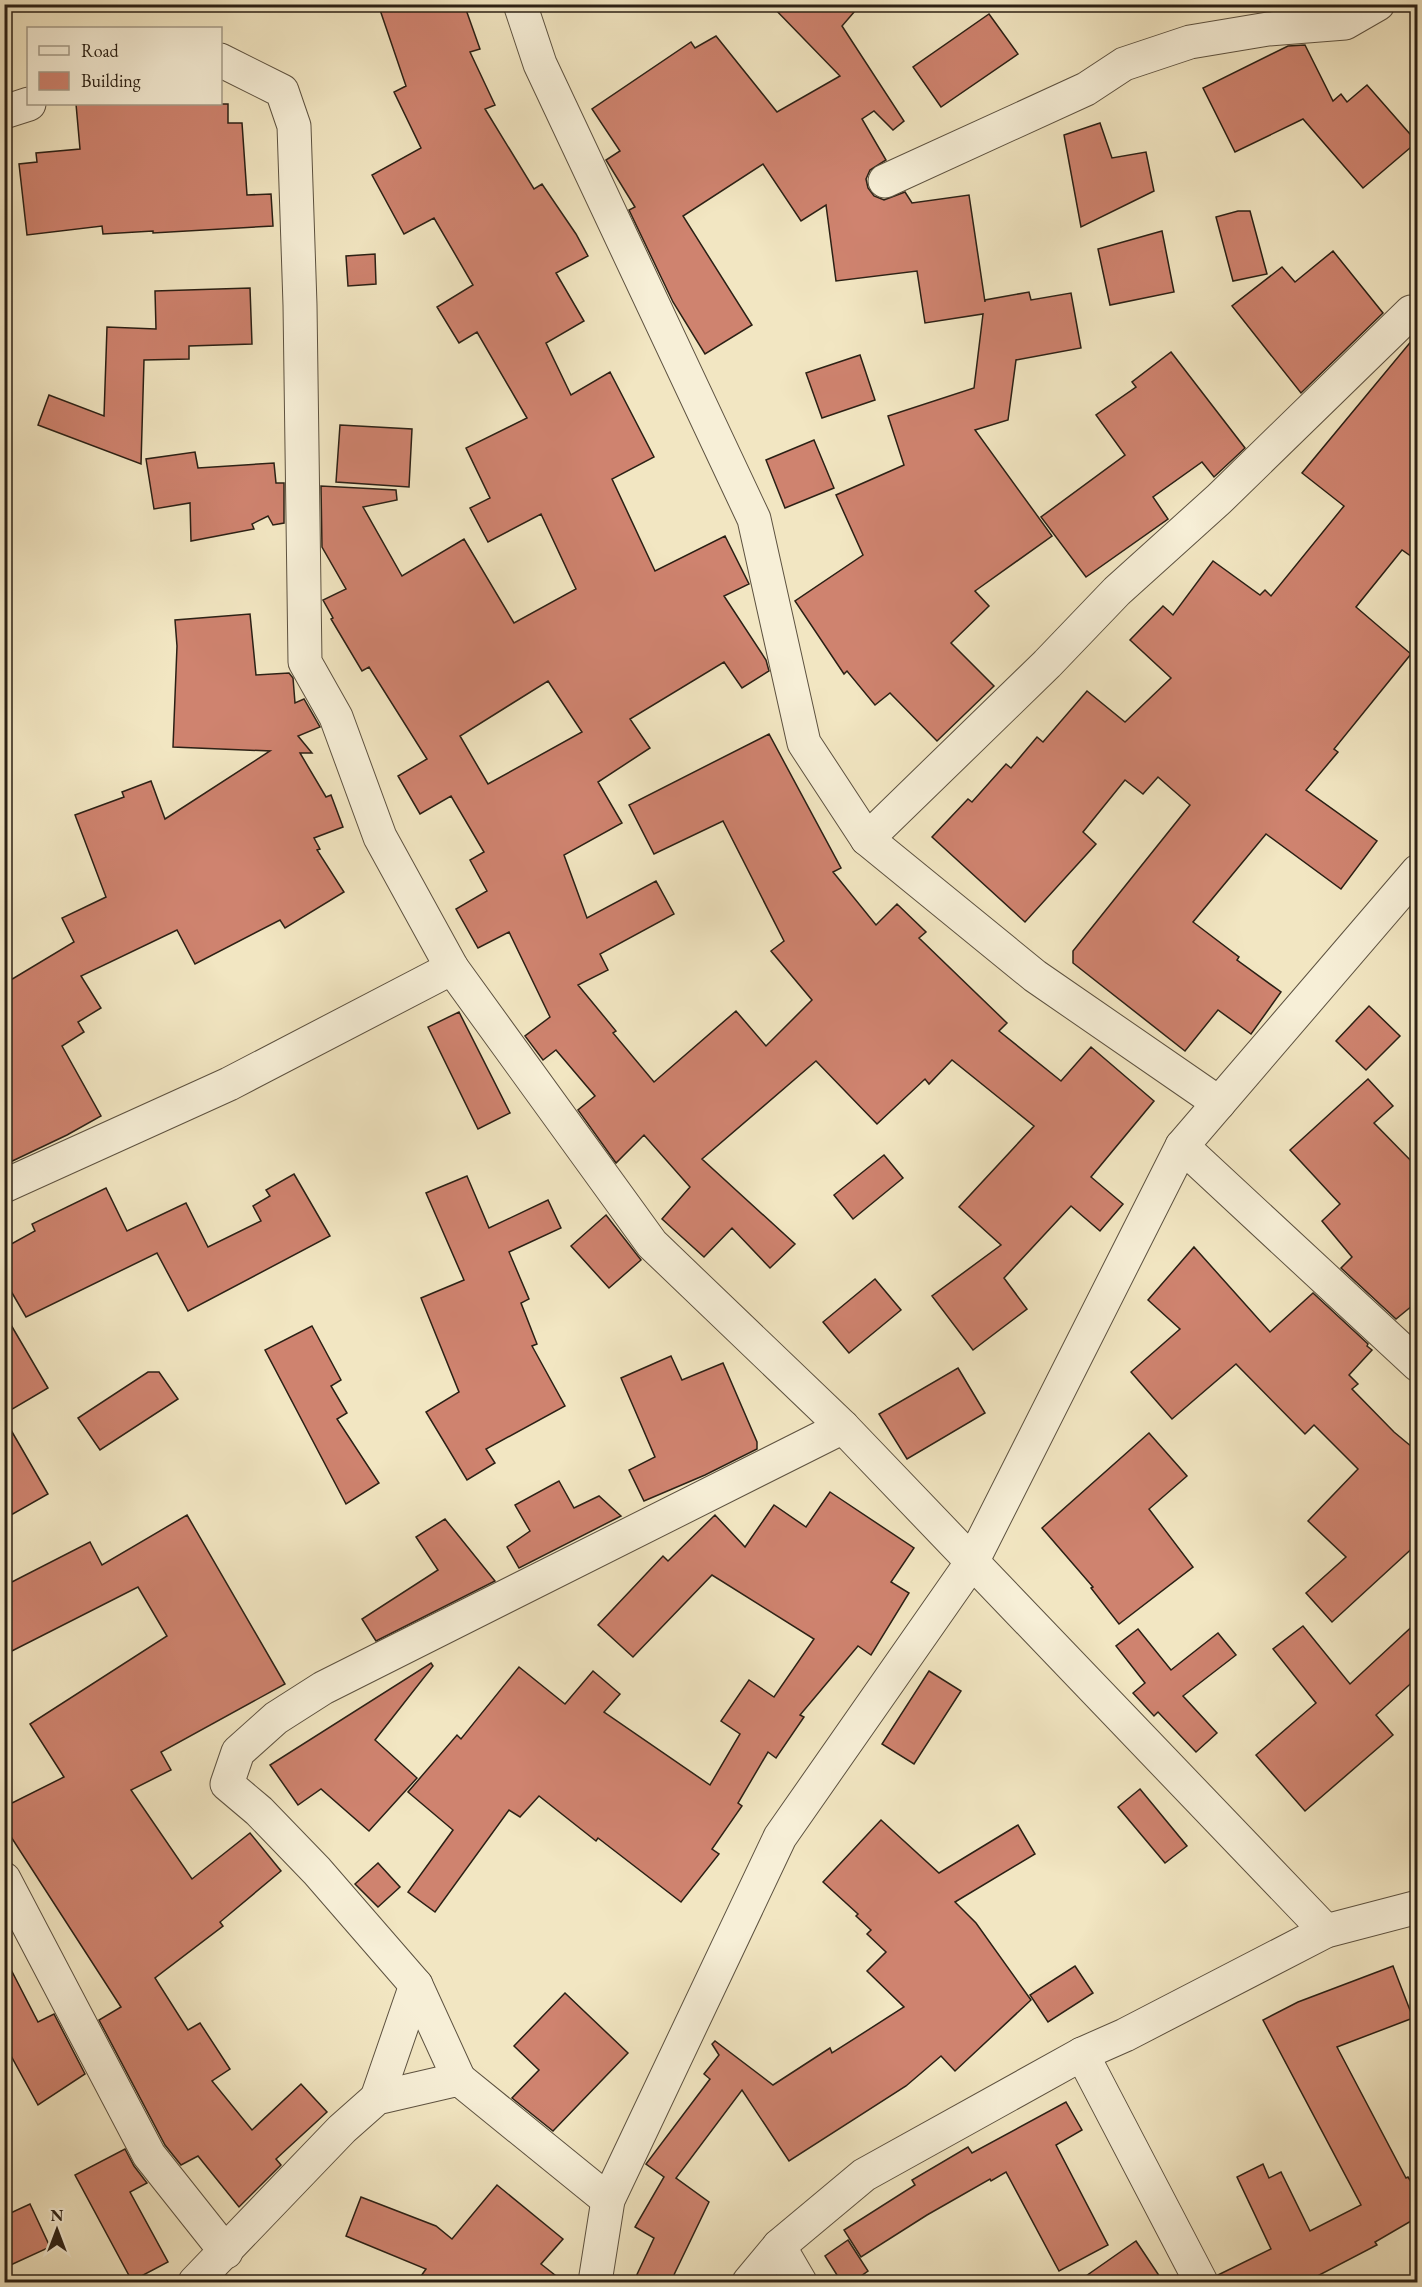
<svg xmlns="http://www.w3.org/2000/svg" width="1422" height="2287" font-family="'EB Garamond',serif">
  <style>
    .building { fill: #cf836f; stroke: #2b2015; stroke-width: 1.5; fill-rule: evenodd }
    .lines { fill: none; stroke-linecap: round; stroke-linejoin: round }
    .minor-casing { stroke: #5d5240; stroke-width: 35 }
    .minor { stroke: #f7efd7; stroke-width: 33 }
  </style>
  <rect width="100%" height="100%" fill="#f2e6c2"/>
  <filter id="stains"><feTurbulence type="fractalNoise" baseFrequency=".00333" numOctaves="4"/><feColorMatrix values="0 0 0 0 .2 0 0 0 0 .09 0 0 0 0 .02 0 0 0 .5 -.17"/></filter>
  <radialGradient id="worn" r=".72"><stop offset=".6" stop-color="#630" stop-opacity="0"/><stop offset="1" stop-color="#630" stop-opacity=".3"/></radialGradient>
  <g class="building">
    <path d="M378 4H464L480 49 470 52 495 105 485 109 534 189 542 184 576 234 588 256 556 273 584 321 546 343 571 395 610 372 654 457 612 479 655 571 725 536 749 584 724 596 766 660 769 671 742 688 724 662 630 719 650 748 598 782 622 823 564 855 587 918 656 881 674 914 600 954 608 970 578 985 616 1031 613 1033 654 1082 736 1011 766 1046 812 1000 771 951 784 941 723 821 654 854 629 805 769 734 841 868 833 872 876 925 897 904 926 932 919 938 1007 1023 999 1031 1061 1081 1091 1047 1154 1101 1091 1177 1123 1204 1100 1231 1071 1206 1004 1278 1027 1309 973 1350 932 1296 1001 1245 959 1207 1034 1126 952 1060 929 1084 925 1079 877 1124 816 1061 702 1159 795 1244 770 1268 732 1228 704 1257 662 1219 690 1187 644 1135 616 1163 578 1110 595 1096 556 1050 543 1060 525 1036 550 1017 509 932 478 948 456 909 487 891 470 860 484 852 451 796 420 814 398 776 427 759 369 667 362 671 331 619 333 618 323 600 346 589 322 547 321 486 396 490 397 500 363 507 402 576 464 539 514 623 576 589 541 514 488 542 470 508 490 498 466 448 527 418 477 332 459 343 437 307 473 285 434 218 404 234 372 175 421 148 394 92 406 86ZM548 681 582 732 488 784 460 736Z"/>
    <polygon points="770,4 861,4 842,26 904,121 893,130 874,111 862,119 886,160 870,170 866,179 868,188 874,196 884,200 905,192 912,203 969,195 985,302 985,300 1029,292 1031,300 1071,293 1081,348 1016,360 1008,420 975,430 1052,536 975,591 989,606 951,643 994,686 937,741 890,693 875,705 847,671 844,674 795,601 863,555 836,495 904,465 888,416 974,388 983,314 925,323 917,271 836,281 826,205 801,221 763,164 683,216 752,325 705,354 673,302 629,210 635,207 606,160 620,151 592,109 691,42 695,48 716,36 777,112 840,76"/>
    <polygon points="989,14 1018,54 941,107 913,67"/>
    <polygon points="1305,45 1333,101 1341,94 1347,102 1367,85 1417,142 1363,188 1303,119 1235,152 1203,88 1288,46"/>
    <polygon points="76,104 228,104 228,123 242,123 247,195 271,194 273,226 153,233 153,231 103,234 102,226 27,235 19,164 37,162 36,153 80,149"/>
    <polygon points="1100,123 1112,158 1146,152 1154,191 1081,227 1064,135"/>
    <polygon points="1238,211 1250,211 1267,274 1233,281 1216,217"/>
    <polygon points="1162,231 1174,292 1110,305 1098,249"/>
    <polygon points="1333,251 1383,313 1301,393 1232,306 1282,267 1295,282"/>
    <polygon points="375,254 376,284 348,286 346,256"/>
    <polygon points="250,288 252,344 189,346 189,359 144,360 141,464 38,425 49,395 104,416 107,327 156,329 155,291"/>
    <polygon points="1418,333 1418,561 1402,550 1356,607 1411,654 1334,749 1338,752 1306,790 1377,841 1341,889 1266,834 1193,922 1239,957 1237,960 1281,992 1251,1034 1218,1010 1185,1051 1073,963 1073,951 1190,805 1158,777 1143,794 1125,780 1083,832 1096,844 1025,922 932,837 968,799 972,802 1006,764 1011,768 1037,737 1043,742 1087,691 1125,722 1171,678 1130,640 1163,606 1173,615 1213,561 1260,595 1265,590 1271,596 1344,506 1302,473"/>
    <polygon points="1171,352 1245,448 1214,477 1202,462 1153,497 1168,519 1086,577 1041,517 1125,455 1096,415 1136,387 1132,382"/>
    <polygon points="860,355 875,400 822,418 806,373"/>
    <polygon points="340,425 412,429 409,487 336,482"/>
    <polygon points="814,440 834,488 785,508 766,460"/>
    <polygon points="195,452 198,468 274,463 276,483 284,483 284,523 273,525 268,516 252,524 254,529 191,541 190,503 154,509 146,459"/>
    <polygon points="250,614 256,675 289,673 293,678 295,703 304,699 320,727 298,736 312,753 300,753 326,797 331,795 343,827 314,838 320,849 317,850 344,892 285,928 280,920 195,964 177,930 81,976 101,1008 78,1022 84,1032 62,1046 101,1116 67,1135 4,1165 4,984 74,942 62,918 106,897 75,815 124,797 122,792 151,781 165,819 270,751 173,747 177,646 175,620"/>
    <polygon points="1369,1006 1400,1036 1366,1070 1336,1041"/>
    <polygon points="459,1012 510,1113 478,1129 428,1027"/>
    <polygon points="1368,1079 1393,1106 1374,1123 1418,1168 1418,1301 1396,1319 1341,1268 1352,1257 1322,1221 1340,1204 1290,1150"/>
    <polygon points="884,1155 903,1178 853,1219 834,1195"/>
    <polygon points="294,1174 330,1236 188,1311 157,1253 26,1317 4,1279 4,1248 35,1231 32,1224 106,1188 127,1231 186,1203 208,1247 261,1221 253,1206 270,1196 266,1190"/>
    <polygon points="467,1176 489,1228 548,1200 561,1228 509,1252 529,1299 521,1303 537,1344 532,1346 565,1406 486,1449 495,1463 467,1480 426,1412 459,1392 421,1298 464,1280 426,1193"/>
    <polygon points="606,1215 641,1260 609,1288 571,1246"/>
    <polygon points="1194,1247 1270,1332 1313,1293 1368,1344 1367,1346 1372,1350 1349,1375 1358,1384 1352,1389 1394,1432 1418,1452 1418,1543 1332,1622 1306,1593 1346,1557 1308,1521 1358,1469 1314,1425 1305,1434 1236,1364 1172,1419 1131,1372 1180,1329 1148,1300"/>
    <polygon points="875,1279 901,1310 849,1353 823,1322"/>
    <polygon points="4,1313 48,1388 4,1414"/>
    <polygon points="312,1326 341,1380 331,1386 347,1413 337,1419 379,1483 346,1504 265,1350"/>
    <polygon points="671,1356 682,1380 723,1363 757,1442 757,1449 705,1475 644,1501 629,1470 655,1457 621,1378"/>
    <polygon points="958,1368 985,1413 907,1459 879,1414"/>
    <polygon points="148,1372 159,1372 178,1399 100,1450 78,1418"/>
    <polygon points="4,1418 48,1494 4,1519"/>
    <polygon points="1149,1433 1187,1476 1149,1509 1193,1567 1119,1624 1091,1588 1093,1587 1042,1528"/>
    <polygon points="559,1481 574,1508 599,1496 621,1516 519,1568 507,1547 530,1531 515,1505"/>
    <polygon points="830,1492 914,1548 891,1582 909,1593 871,1655 858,1646 800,1715 804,1717 776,1758 768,1752 738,1803 742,1806 712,1849 719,1854 681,1902 598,1838 596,1841 539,1796 520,1817 509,1810 435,1912 408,1892 453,1830 408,1792 457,1735 461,1739 519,1667 565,1704 593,1671 620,1694 604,1712 710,1785 740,1734 721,1721 749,1680 774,1697 814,1639 712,1575 633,1657 598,1625 663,1556 668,1561 715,1515 745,1547 774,1505 806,1527"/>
    <polygon points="187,1515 285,1684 161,1752 171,1770 131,1790 192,1879 250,1833 281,1871 220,1922 223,1926 155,1978 188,2030 200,2023 230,2069 212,2081 252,2130 301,2084 327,2112 276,2159 281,2165 239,2207 198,2156 181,2165 165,2145 99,2020 121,2007 4,1826 4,1807 64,1777 30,1724 167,1636 138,1587 4,1655 4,1586 90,1542 102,1565"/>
    <polygon points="445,1519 495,1581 376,1641 362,1619 438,1570 416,1537"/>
    <polygon points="1418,1621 1418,1677 1376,1715 1393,1735 1305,1811 1256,1755 1316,1703 1273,1649 1303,1626 1350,1684"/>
    <polygon points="1138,1629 1171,1670 1218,1633 1236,1655 1183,1696 1217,1733 1196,1752 1158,1712 1154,1716 1133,1693 1145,1683 1116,1646"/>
    <polygon points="431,1663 433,1666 375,1740 417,1778 369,1831 321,1789 298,1805 270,1765"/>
    <polygon points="929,1671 961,1691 914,1764 882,1744"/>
    <polygon points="1140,1789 1187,1846 1165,1863 1118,1807"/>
    <polygon points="881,1820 939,1873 1018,1825 1035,1854 955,1902 976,1923 1031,2000 955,2071 941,2056 906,2086 789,2161 742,2090 676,2178 709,2202 670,2283 633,2283 654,2238 635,2227 664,2177 646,2164 710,2079 704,2074 719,2055 712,2044 715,2041 773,2085 830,2048 832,2053 904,2007 867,1971 886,1952 867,1934 871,1930 856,1916 858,1914 823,1882"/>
    <polygon points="378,1863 400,1887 378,1907 355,1884"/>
    <polygon points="4,1956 38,2022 54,2014 85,2074 38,2105 4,2043"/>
    <polygon points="1075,1966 1093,1993 1048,2022 1030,1995"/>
    <polygon points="1393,1966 1413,2018 1337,2047 1406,2178 1408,2177 1418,2193 1418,2217 1375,2242 1377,2245 1304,2283 1220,2283 1218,2275 1271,2249 1237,2177 1263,2164 1269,2178 1281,2172 1310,2231 1361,2205 1263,2020 1298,2002"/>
    <polygon points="565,1993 628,2053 553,2131 512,2098 539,2070 514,2046"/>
    <polygon points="1066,2102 1082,2130 1056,2145 1108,2245 1059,2271 1006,2172 991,2181 990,2179 927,2215 861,2257 844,2230 915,2185 912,2180 968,2147 972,2153"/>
    <polygon points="125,2149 134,2166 147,2183 130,2192 168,2262 132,2281 75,2175"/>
    <polygon points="497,2185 563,2239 541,2264 565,2283 416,2283 426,2269 346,2236 361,2197 436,2226 452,2239"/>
    <polygon points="30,2204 50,2247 4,2268 4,2216"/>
    <polygon points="848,2240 868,2271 851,2283 842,2283 825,2256"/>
    <polygon points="1136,2241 1164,2283 1076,2283"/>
  </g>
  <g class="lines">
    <g class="minor-casing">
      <g id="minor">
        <polyline points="520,4 540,64 754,519 804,743 867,839 1035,976 1219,1103"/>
        <polyline points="220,60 282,91 294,126 300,305 305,662 336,717 380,837 452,968 652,1244 843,1427 1326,1931"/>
        <polyline points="4,112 29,104"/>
        <polyline points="885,181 1086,89 1124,64 1190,42 1268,29 1345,23 1378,4"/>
        <polyline points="867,839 1047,664 1117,591 1219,499 1411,312"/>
        <polyline points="1182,1146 1418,1365"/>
        <polyline points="4,1186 229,1084 452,968"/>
        <polyline points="4,1879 149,2155 226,2252"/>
        <polyline points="1082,2054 1201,2282"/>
        <polyline points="459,2079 416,1985 317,1871 259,1811 227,1784 238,1752 276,1718 323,1688 843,1427"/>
        <polyline points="377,2098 416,1985"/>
        <polyline points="779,2246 800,2282"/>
        <polyline points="195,2282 342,2129 377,2098 459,2079 608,2200"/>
        <polyline points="595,2282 608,2200 780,1837 972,1562 1182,1146 1418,871"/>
        <polyline points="749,2282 779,2246 864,2175 1082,2054 1125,2035 1326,1931 1418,1907"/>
      </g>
    </g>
    <use href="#minor" class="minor"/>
  </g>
  <rect width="1422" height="2287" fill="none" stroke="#f2e6c2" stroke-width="24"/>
  <rect x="6" y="6" width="1410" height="2275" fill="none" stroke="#2b2015" stroke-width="3"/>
  <rect x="12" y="12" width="1398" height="2263" fill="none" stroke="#2b2015" stroke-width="1.5"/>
  <rect x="27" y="27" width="195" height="78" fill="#f7efd7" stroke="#a59c89" stroke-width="1.5"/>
  <rect x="39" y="46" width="30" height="9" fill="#f7efd7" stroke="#a59c89" stroke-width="1.5"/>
  <text x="81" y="57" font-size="18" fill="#2b2015">Road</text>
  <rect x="39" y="72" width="30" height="18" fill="#cf836f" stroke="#a59c89" stroke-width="1.5"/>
  <text x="81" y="87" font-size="18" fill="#2b2015">Building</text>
  <g transform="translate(57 2230)" stroke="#f7efd7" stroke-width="4.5" paint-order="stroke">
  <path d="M0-4.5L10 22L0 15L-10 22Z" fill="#2b2015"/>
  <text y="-9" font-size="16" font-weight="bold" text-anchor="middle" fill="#2b2015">N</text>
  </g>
  <rect width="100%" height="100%" filter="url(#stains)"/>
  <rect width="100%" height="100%" fill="url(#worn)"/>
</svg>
